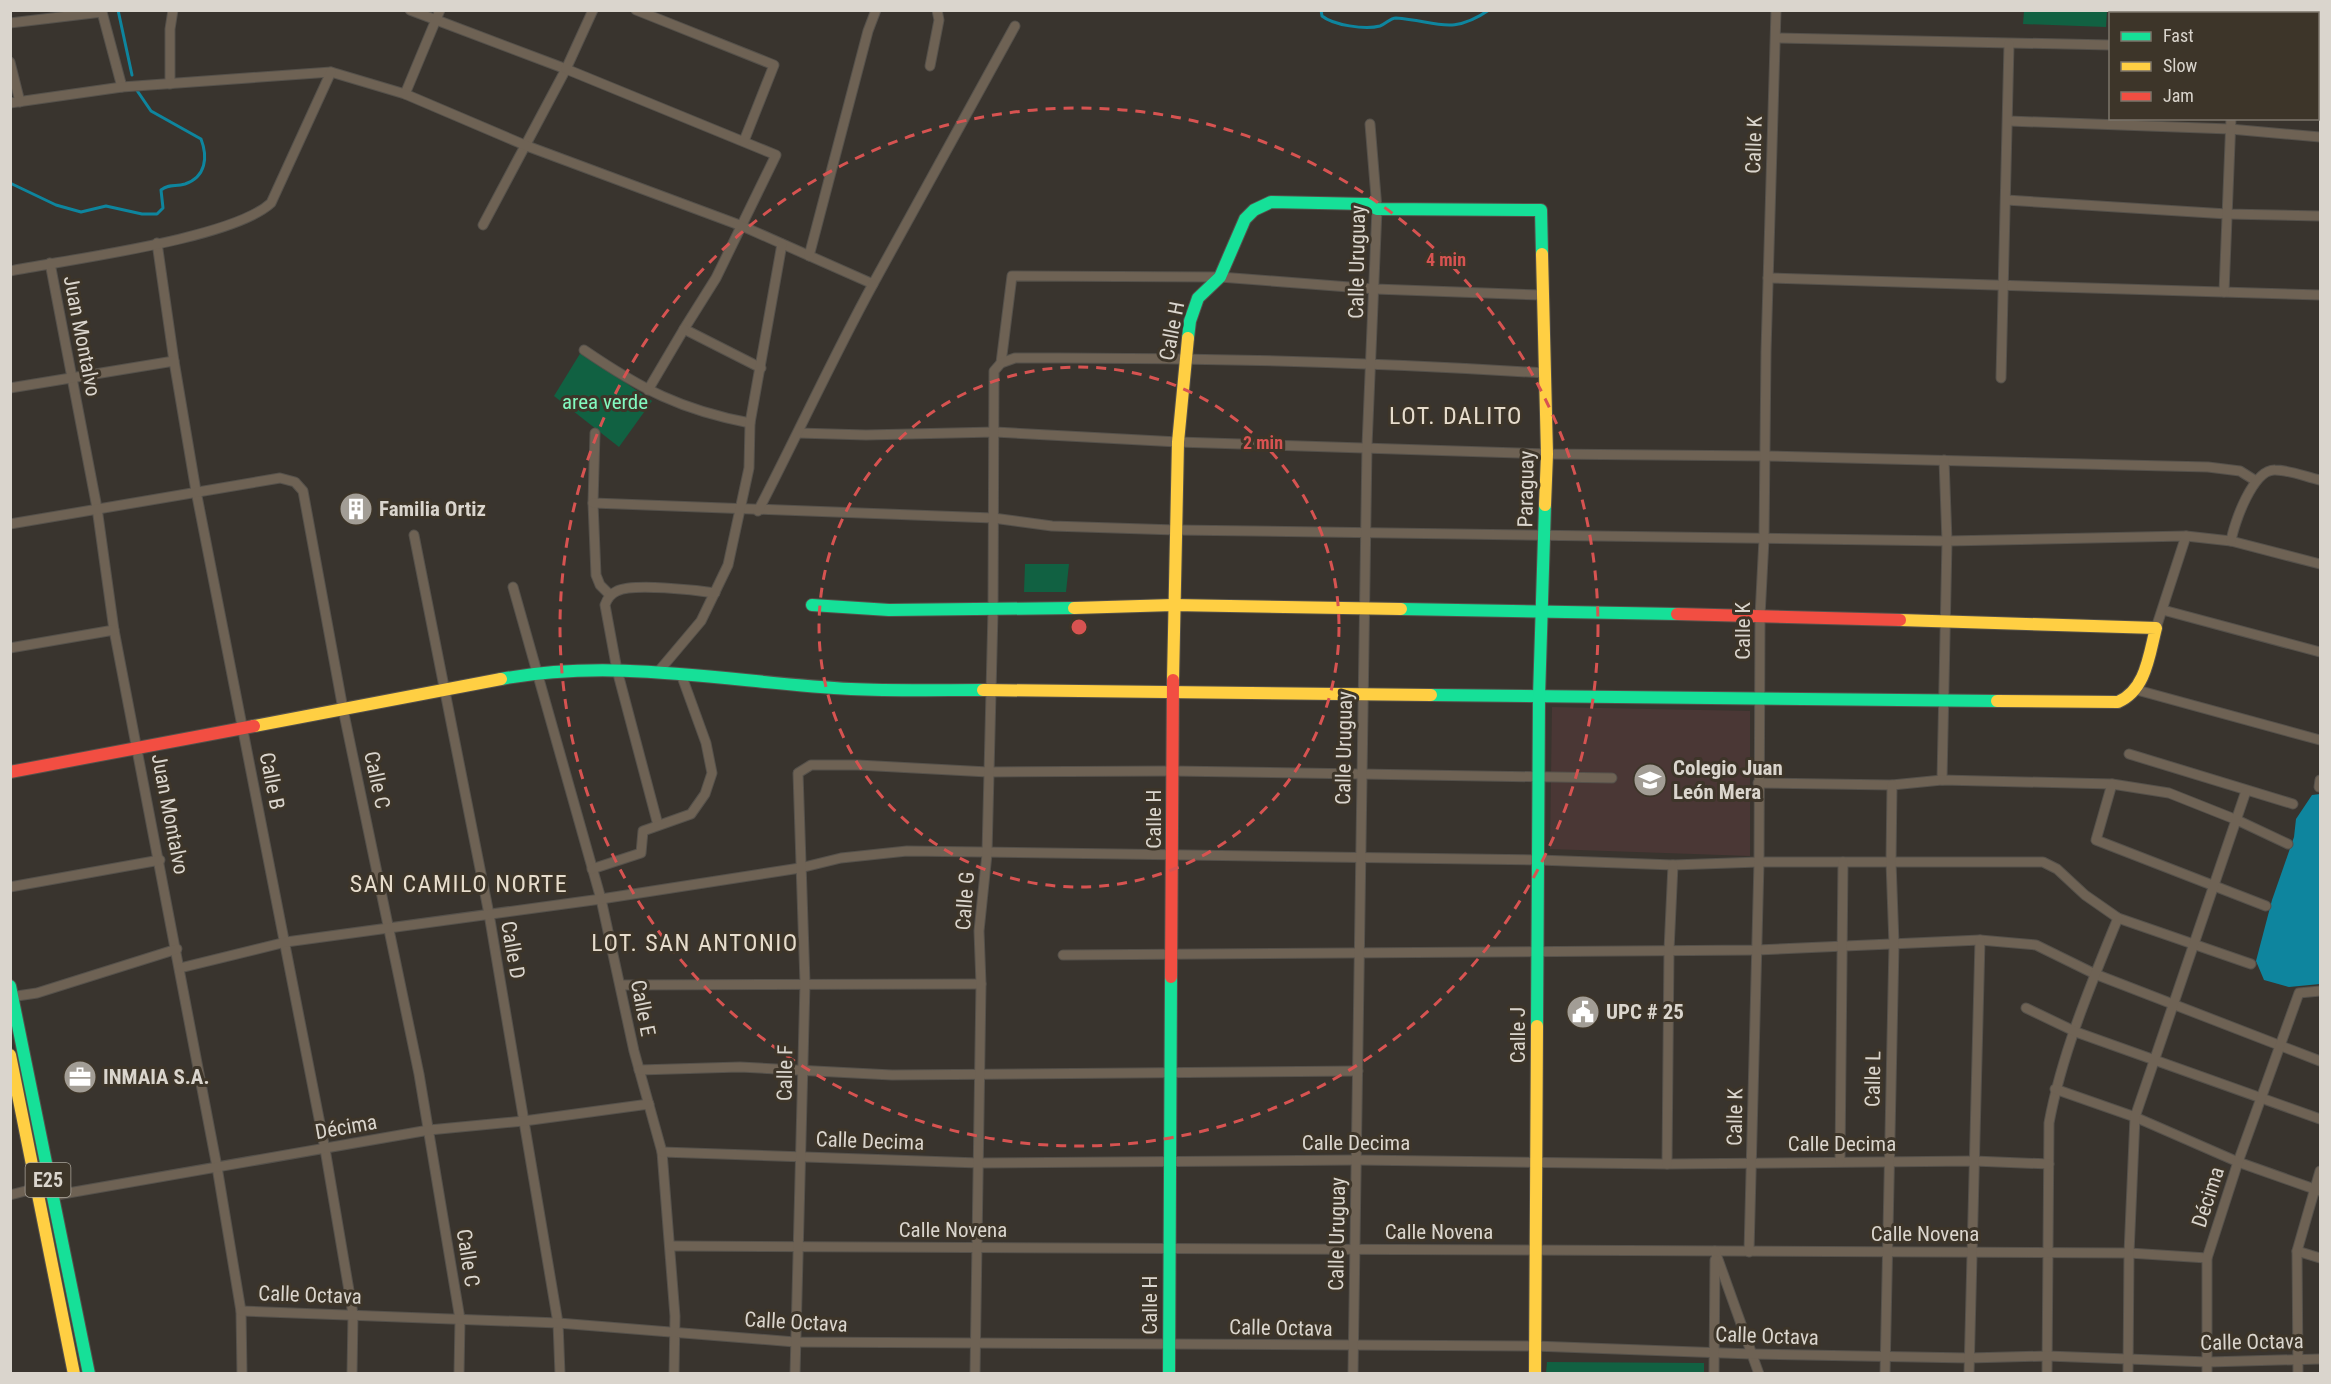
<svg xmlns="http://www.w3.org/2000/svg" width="2331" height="1384" font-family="'Roboto Condensed',sans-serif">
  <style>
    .education { fill: #4a3735 }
    .green { fill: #116142 }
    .water { fill: #0e859e }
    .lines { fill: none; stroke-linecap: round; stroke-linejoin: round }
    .stream { stroke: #0e859e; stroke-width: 3 }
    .street-casing { stroke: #55514b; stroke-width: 11 }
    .fast-casing { stroke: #55514b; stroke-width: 14 }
    .slow-casing { stroke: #55514b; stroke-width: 14 }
    .jam-casing { stroke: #55514b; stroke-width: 14 }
    .street { stroke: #6e6254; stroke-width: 9 }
    .fast { stroke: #16e098; stroke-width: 12 }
    .slow { stroke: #ffcf43; stroke-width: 12 }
    .jam { stroke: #f24e42; stroke-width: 12 }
    .ring { fill: none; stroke: #d75351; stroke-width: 3; stroke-dasharray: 10 8 }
    .labels { text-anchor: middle; stroke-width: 6; stroke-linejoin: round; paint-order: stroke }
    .shield { fill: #3d3529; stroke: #aba59c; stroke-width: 1.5 }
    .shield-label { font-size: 20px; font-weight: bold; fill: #dad5cd }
    .street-label { font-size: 21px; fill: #dad5cd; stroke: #3d3529 }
    .park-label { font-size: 21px; fill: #83f9bf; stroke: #3d3529 }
    .poi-label { font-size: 21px; font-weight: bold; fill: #dad5cd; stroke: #3d3529; text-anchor: start }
    .quarter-label { font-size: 24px; letter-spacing: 1.5px; fill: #e6dccc; stroke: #3d3529 }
    .centre { fill: #d75351; stroke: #3d3529; stroke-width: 3 }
    .ring-label { font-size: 18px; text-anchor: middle; font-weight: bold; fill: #d75351; stroke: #3d3529; stroke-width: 6; stroke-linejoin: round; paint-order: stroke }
  </style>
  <rect width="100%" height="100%" fill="#39342e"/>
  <polygon class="education" points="1552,707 1750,711 1750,856 1550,849"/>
  <g class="green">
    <polygon points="2024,11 2107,11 2106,27 2023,24"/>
    <polygon points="581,352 652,401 619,447 554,396"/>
    <polygon points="1025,564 1069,564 1066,592 1024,592"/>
    <polygon points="1547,1362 1704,1363 1704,1373 1546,1373"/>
  </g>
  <polygon class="water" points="2320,794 2320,984 2289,987 2264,980 2256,961 2272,900 2294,837 2296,819 2312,795"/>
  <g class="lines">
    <g class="stream">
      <polyline points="118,10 132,75"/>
      <path d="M1321 10 1322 16C1333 25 1365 30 1380 26 1386 24 1390 18 1396 18 1437 21 1451 36 1489 10"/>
      <path d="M10 183 56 205 81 212 106 206 142 214H157L163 208 161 190C170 183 175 187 185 184 206 177 208 157 201 139L151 111 136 89"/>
    </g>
    <g class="street-casing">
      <g id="street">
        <polyline points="410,10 566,69 483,225"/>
        <polyline points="593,10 566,69 776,155 716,278 684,329 761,368"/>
        <polyline points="636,10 774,65 744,141"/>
        <polyline points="2233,14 2233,10"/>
        <polyline points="10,23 102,12 122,87"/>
        <polyline points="1776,38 2110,45"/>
        <polyline points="2318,50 2320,50"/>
        <polyline points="10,62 20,102"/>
        <polyline points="930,66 939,20 937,10"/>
        <polyline points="170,84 170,29 173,10"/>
        <polyline points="405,94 440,10"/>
        <polyline points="10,103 122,87 331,72 405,94 527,146 742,226 873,284 1015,26"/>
        <polyline points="2009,121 2230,129 2320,137"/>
        <polyline points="2006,200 2227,214 2320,216"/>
        <polyline points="157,243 174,361"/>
        <polyline points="809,256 868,31 876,10"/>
        <polyline points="50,263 97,508 114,630 217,1167 241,1311 242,1374"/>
        <path d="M10 271C70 259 232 239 271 203L331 72"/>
        <polyline points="1768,278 2320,295"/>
        <polyline points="2224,292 2231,118"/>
        <path d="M584 350C641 389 681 410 750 423"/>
        <polyline points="1001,363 1012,276 1220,277 1375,289 1541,295"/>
        <polyline points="2001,378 2009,44"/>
        <polyline points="10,388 174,361 196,491 325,1149 353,1314 352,1374"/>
        <polyline points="648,390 684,329"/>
        <polyline points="595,433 593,503 596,575 600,585 610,595"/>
        <polyline points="798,433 866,435 995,432 1178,442 1547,454 1765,456 2208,467 2240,471 2256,481"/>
        <polyline points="593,503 993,518 1052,526 1176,530 1947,541 2186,536 2231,541 2320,564"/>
        <path d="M758 511C797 436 832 359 873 284"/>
        <polyline points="10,524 280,478 295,482 303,491 343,709 419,1074 460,1319 459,1374"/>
        <polyline points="414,535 489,914 558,1323 560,1374"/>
        <path d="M2231 541C2234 523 2253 469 2275 470 2290 470 2306 477 2320 480"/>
        <polyline points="513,587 601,899 634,1051 662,1152 675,1316 674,1374"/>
        <polyline points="2163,610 2320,652"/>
        <polyline points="2156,628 2186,536"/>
        <polyline points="10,648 114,630"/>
        <polyline points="658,672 701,621 728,565 749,468 750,423 782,244"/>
        <polyline points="2137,690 2320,740"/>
        <polyline points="2129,754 2293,804"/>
        <polyline points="1942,780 1947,541 1944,460"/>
        <polyline points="1758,783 1892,785 1942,780 2112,784 2169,793 2237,820 2288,844"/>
        <polyline points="2112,784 2096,840 2266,906"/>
        <polyline points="2319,787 2320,780"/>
        <path d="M658 825 617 670 605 605C607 599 610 594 617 591 633 583 695 590 715 593"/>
        <polyline points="592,869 641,853 643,831 691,814 705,794 712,773 706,743 681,674"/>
        <polyline points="10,887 160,860"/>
        <polyline points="2118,918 2251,964"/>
        <polyline points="1063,955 1757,950 1980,940 2036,945 2095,974 2320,1061"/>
        <path d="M180 968 286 942 601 899 800 868 841 858 907 851 1539 860 1673 865 1759 862H2043L2057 869 2085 895 2118 918C2091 984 2062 1053 2049 1123L2047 1374"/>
        <polyline points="621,985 981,984"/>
        <polyline points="10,997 37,993 177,949"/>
        <polyline points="2026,1008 2076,1032 2320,1119"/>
        <polyline points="639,1070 740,1067 892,1075 1358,1071"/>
        <polyline points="2055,1089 2135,1117 2238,1162 2320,1191"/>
        <polyline points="662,1152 979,1163 1356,1160 1667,1164 1974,1161 2049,1164"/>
        <polyline points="1840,1161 1843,862"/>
        <polyline points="1667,1164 1669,950 1673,865"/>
        <polyline points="10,1195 37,1188"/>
        <polyline points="51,1196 429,1130 524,1121 649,1104"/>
        <polyline points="671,1246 2129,1253 2207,1258"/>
        <polyline points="1715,1251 1759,1374"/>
        <polyline points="2297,1251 2320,1258"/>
        <polyline points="1749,1252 1759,862 1760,616 1764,539 1766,352 1776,10"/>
        <polyline points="241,1311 558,1323 795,1342 1534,1346 1751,1354 1969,1358 2047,1356 2208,1362 2320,1359"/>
        <polyline points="795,1374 805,983 798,773 811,765 858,765 988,772 1173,771 1612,778"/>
        <path d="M975 1374 981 984 979 931 987 854 993 611 994 371 1001 363 1015 358C1192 357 1368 362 1544 373"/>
        <polyline points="1353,1374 1367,446 1377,209 1370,124"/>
        <polyline points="1714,1374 1715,1260"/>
        <polyline points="1885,1374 1894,944 1891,862 1892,785"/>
        <polyline points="1969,1374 1980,940"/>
        <polyline points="2128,1374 2129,1253 2135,1117 2246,791"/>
        <polyline points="2207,1374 2207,1258 2238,1162 2299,993 2320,991"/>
        <polyline points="2298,1374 2297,1251 2320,1171"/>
      </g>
    </g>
    <g class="fast-casing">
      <g id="fast">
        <polyline points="1188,338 1190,321 1198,298 1220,277 1245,219 1254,210 1271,202 1367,204 1377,209 1541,210 1542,254"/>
        <polyline points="812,605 889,610 1074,608"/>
        <polyline points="1401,609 1677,614"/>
        <path d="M501 679C618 657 734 683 851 689 895 691 939 690 983 690"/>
        <polyline points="1431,695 1997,701"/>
        <polyline points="10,986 89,1374"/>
        <polyline points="1537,1026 1539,697 1545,505"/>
        <polyline points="1169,1374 1171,977"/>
      </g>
    </g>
    <g class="slow-casing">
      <g id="slow">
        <polyline points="1542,254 1547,454 1545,505"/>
        <polyline points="1074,608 1173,605 1401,609"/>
        <path d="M1900 620 2156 628C2149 655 2146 690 2118 702L1997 701"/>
        <polyline points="1173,680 1178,442 1188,338"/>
        <polyline points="983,690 1431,695"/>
        <polyline points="254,726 501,679"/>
        <polyline points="10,1055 74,1374"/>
        <polyline points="1535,1374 1537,1026"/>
      </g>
    </g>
    <g class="jam-casing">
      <g id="jam">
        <polyline points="1677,614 1900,620"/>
        <polyline points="10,772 254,726"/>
        <polyline points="1171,977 1173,680"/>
      </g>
    </g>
    <use href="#street" class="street"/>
    <use href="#fast" class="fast"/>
    <use href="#slow" class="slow"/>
    <use href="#jam" class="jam"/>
  </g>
  <g class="ring">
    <circle cx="1079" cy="627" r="260"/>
    <circle cx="1079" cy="627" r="519"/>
  </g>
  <defs>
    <g id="building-disc" transform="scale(1.725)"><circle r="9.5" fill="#a29d95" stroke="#3d3529"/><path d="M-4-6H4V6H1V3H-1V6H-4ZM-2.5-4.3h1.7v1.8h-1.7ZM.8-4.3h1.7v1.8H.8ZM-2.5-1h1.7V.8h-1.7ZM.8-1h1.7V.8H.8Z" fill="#fff"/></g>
    <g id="university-disc" transform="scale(1.725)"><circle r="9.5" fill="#a29d95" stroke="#3d3529"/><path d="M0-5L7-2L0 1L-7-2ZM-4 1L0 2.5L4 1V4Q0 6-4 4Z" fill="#fff"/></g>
    <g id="civic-disc" transform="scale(1.725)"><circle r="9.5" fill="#a29d95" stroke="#3d3529"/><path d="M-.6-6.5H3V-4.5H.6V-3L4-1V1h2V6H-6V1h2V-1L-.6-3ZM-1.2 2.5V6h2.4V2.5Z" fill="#fff"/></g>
    <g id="office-disc" transform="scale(1.725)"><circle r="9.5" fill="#a29d95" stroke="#3d3529"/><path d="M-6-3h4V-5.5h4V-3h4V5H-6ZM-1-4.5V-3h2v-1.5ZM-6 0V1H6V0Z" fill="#fff"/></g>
  </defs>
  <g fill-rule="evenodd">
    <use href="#building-disc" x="356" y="509"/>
    <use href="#university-disc" x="1650" y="780"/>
    <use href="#civic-disc" x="1583" y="1012"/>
    <use href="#office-disc" x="80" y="1077"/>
  </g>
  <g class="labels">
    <rect class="shield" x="25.5" y="1163" width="45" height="34" rx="4.5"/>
    <g class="shield-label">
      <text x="48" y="1187">E25</text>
    </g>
    <g class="street-label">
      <text transform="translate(1754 145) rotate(-88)" y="7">Calle K</text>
      <text transform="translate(1357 262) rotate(-89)" y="7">Calle Uruguay</text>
      <text transform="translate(1172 331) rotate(-79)" y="7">Calle H</text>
      <text transform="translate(82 336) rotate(79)" y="7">Juan Montalvo</text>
      <text transform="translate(1526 489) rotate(-89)" y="7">Paraguay</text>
      <text transform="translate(1743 631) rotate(-90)" y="7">Calle K</text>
      <text transform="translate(1344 748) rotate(-89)" y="7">Calle Uruguay</text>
      <text transform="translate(377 780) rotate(78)" y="7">Calle C</text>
      <text transform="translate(272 781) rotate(79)" y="7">Calle B</text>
      <text transform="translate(170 814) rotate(79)" y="7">Juan Montalvo</text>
      <text transform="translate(1154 819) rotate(-90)" y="7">Calle H</text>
      <text transform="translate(965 901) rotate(-86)" y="7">Calle G</text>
      <text transform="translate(513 950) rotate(80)" y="7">Calle D</text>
      <text transform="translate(643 1008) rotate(79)" y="7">Calle E</text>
      <text transform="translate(1518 1035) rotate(-90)" y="7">Calle J</text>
      <text transform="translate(785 1073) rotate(-89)" y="7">Calle F</text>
      <text transform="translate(1873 1079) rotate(-89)" y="7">Calle L</text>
      <text transform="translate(1735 1117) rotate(-89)" y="7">Calle K</text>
      <text transform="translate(346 1127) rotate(-10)" y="7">Décima</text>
      <text transform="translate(870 1141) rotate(2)" y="7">Calle Decima</text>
      <text x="1356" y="1150">Calle Decima</text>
      <text x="1842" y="1151">Calle Decima</text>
      <text transform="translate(2208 1197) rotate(-72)" y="7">Décima</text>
      <text x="953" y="1237">Calle Novena</text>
      <text x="1439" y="1239">Calle Novena</text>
      <text transform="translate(1337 1234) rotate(-89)" y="7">Calle Uruguay</text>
      <text x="1925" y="1241">Calle Novena</text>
      <text transform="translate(468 1258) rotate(81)" y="7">Calle C</text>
      <text transform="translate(310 1295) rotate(2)" y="7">Calle Octava</text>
      <text transform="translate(1150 1305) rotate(-90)" y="7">Calle H</text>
      <text transform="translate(796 1322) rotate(3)" y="7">Calle Octava</text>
      <text transform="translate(1281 1328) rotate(1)" y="7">Calle Octava</text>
      <text transform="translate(1767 1336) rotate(2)" y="7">Calle Octava</text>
      <text transform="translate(2252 1342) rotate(-1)" y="7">Calle Octava</text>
    </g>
    <g class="park-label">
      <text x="605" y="409">area verde</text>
    </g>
    <g class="poi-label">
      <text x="379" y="516">Familia Ortiz</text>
      <text x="1673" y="775">Colegio Juan<tspan x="1673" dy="24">León Mera</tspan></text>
      <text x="1606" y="1019">UPC # 25</text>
      <text x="103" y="1084">INMAIA S.A.</text>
    </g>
    <g class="quarter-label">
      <text x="1456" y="424">LOT. DALITO</text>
      <text x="459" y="892">SAN CAMILO NORTE</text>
      <text x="695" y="951">LOT. SAN ANTONIO</text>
    </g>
  </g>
  <circle cx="1079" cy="627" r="9" class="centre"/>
  <g class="ring-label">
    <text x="1446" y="266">4 min</text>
    <text x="1263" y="449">2 min</text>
  </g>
  <rect width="2331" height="1384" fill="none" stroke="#dad5cd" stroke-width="24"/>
  <rect x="2109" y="12" width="210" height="108" fill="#3d3529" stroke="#7c756b" stroke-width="1.5"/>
  <rect x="2121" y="32" width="30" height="9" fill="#16e098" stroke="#7c756b" stroke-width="1.5"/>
  <text x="2163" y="42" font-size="18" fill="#dad5cd">Fast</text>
  <rect x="2121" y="62" width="30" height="9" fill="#ffcf43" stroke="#7c756b" stroke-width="1.5"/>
  <text x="2163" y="72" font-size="18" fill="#dad5cd">Slow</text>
  <rect x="2121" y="92" width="30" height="9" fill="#f24e42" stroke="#7c756b" stroke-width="1.5"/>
  <text x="2163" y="102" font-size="18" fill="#dad5cd">Jam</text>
</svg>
